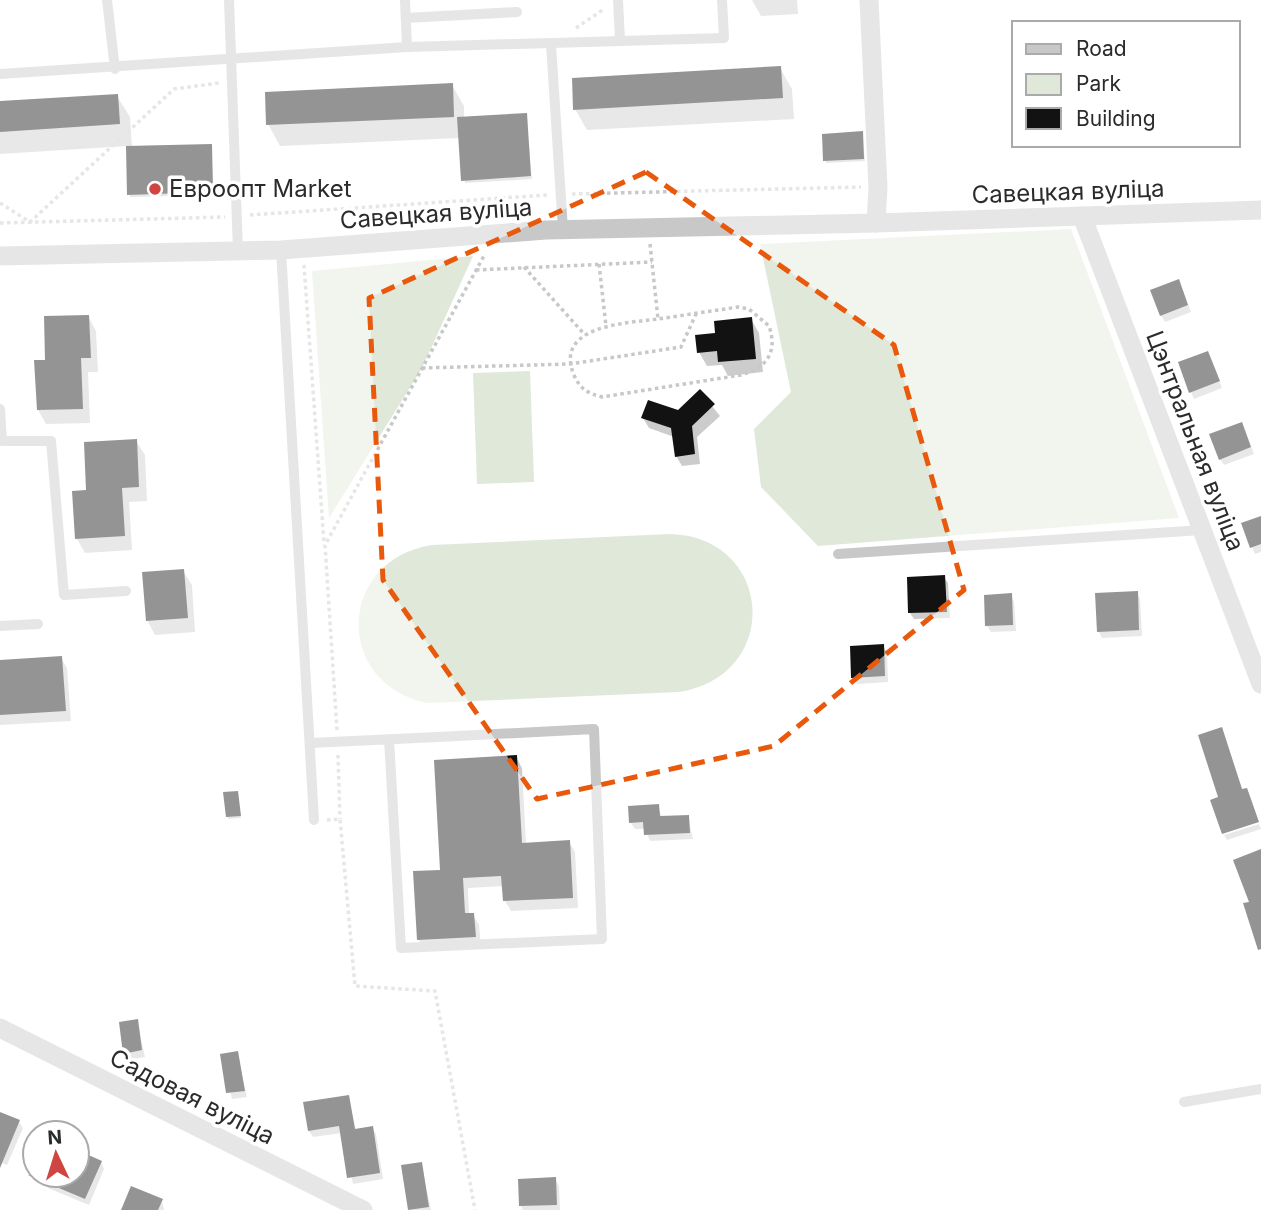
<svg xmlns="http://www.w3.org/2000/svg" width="1261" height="1210" font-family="Inter,sans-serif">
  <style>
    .green { fill: #e0e8da }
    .shadow { fill: #0003 }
    .building { fill: #121212 }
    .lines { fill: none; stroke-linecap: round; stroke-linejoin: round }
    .path { stroke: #c8c8c8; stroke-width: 3.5; stroke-dasharray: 3.5 3.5; stroke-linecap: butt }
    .service { stroke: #c8c8c8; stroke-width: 10 }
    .minor { stroke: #c8c8c8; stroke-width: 19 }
    .marked { fill: none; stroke: #e8590c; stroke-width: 5; stroke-dasharray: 14 9; stroke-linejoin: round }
    .poi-dot { fill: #cf4541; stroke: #fff; stroke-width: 2.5 }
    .labels { text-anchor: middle; stroke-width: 7; stroke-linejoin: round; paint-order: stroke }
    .poi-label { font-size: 24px; fill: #2b2b2b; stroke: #fff; text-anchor: start }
    .street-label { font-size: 24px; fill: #2b2b2b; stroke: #fff }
  </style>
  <rect width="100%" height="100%" fill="#fff"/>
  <g class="green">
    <polygon points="1071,229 1179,518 818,546 761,487 754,429 791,392 760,244"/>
    <polygon points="473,256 422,368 329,518 312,271"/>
    <polygon points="530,371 534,482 477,484 473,373"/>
    <path d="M669 534C774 536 783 676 679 692L427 703C333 683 337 560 432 545Z"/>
  </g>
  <g class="shadow">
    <polygon points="752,0 797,0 798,14 761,16"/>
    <polygon points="780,68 792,89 794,119 587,130 575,109"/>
    <polygon points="452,85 464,106 464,118 526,115 532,179 465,183 460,138 280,146 268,124"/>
    <polygon points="117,96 130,117 132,148 211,146 214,195 130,197 128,146 0,154 0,103"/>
    <polygon points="862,133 865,161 826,163 825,160"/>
    <polygon points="1182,288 1191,312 1165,322 1161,315"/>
    <polygon points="88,316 96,331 98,372 88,372 90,423 46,424 38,410 47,362"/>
    <polygon points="751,319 759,333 763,372 728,376 722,365 707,366 699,352 717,335"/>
    <polygon points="1211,360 1222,388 1194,399 1191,392"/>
    <polygon points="700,391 720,416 697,437 700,464 682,466 676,456 674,437 649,428 643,418 679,412"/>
    <polygon points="1245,430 1254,454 1224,465 1220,459"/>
    <polygon points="136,441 145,455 147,501 129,502 132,550 85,553 77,539 74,493 88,492"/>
    <polygon points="1261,517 1261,552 1255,554 1243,524"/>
    <polygon points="183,571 192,585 195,632 155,635 147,620"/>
    <polygon points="944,577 948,583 950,618 914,619 910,613"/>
    <polygon points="1137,593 1140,599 1142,636 1102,638 1099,632"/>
    <polygon points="1011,595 1014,602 1016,631 991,632 987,626"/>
    <polygon points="883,646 887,653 888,682 857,684 853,677"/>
    <polygon points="61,658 67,668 71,721 0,725 0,662"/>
    <polygon points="1222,730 1243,791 1247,790 1250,796 1258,820 1220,798"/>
    <polygon points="516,757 522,768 526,844 569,842 575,852 578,908 511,911 505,901 504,886 468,888 469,915 473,915 479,925 481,947 425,950 418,939 442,871"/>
    <polygon points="237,793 241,818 229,819 227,817"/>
    <polygon points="658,806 662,818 688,817 693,839 650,841 645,829 635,829 631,823"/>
    <polygon points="1259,824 1261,829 1227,840 1224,835"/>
    <polygon points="137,1021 145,1057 129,1060 125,1053"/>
    <polygon points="237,1053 247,1097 232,1099 222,1055"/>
    <polygon points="348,1097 356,1130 372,1128 376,1134 383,1179 353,1184 342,1133 313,1137 309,1131"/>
    <polygon points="0,1114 19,1122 23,1128 7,1165 0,1162"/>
    <polygon points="77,1152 101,1162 104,1169 89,1205 48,1188 44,1181 47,1175 77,1175"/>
    <polygon points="421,1164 431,1210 410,1210 403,1166"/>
    <polygon points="555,1179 559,1186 560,1210 523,1210 521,1206"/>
    <polygon points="162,1201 164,1210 122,1210"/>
  </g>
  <g class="building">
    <polygon points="781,66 783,98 573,110 572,78"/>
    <polygon points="453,83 454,117 266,125 265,92"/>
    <polygon points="118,94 120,124 0,132 0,101"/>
    <polygon points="527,113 531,176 461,181 457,117"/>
    <polygon points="863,131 864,159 823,161 822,134"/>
    <polygon points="212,144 213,192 127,195 126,146"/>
    <polygon points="1179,279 1188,305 1160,316 1150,290"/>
    <polygon points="89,315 91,358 81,358 83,409 37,410 34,360 45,360 44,316"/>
    <polygon points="752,317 756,359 718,362 717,351 697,353 695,335 715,333 714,321"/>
    <polygon points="1208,351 1220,381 1189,393 1178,362"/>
    <polygon points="700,389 715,404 692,426 695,454 675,457 671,428 641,418 648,400 678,410"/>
    <polygon points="1242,422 1251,447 1219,460 1209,434"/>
    <polygon points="137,439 139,487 122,488 125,536 75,539 72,491 86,490 84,442"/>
    <polygon points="1261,516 1261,544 1250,548 1241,523"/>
    <polygon points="184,569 188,618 146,621 142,572"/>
    <polygon points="945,575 947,612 908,613 907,577"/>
    <polygon points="1138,591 1139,630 1097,632 1095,593"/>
    <polygon points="1012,593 1013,625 985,626 984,595"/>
    <polygon points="884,644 885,676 851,678 850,646"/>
    <polygon points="62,656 66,711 0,715 0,660"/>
    <polygon points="1222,727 1242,789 1247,788 1259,822 1222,834 1210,800 1218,797 1198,735"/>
    <polygon points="517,755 522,843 570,840 573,898 503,901 501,876 463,878 465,913 474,913 476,937 417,940 413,871 440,870 434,760"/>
    <polygon points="238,791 241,816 226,817 223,792"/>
    <polygon points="659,804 660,816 689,815 690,833 644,835 643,822 629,823 628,806"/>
    <polygon points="1261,849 1261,949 1258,950 1243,903 1249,902 1233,860"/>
    <polygon points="138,1019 142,1050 123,1054 119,1022"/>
    <polygon points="238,1051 245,1091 226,1093 220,1054"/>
    <polygon points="349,1095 355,1129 373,1126 380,1173 347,1178 339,1126 308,1131 303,1102"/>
    <polygon points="0,1112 20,1120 0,1168"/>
    <polygon points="77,1150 102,1161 85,1199 28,1175 77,1175"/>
    <polygon points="422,1162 429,1207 408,1210 401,1165"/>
    <polygon points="556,1177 557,1205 519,1206 518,1179"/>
    <polygon points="131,1186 163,1199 158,1210 121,1210"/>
  </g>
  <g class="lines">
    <g class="path">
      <polyline points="576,28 604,9"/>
      <polyline points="572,194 861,187"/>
      <polyline points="0,203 30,222 174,89 219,83"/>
      <polyline points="250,215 547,195"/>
      <polyline points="0,223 225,217"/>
      <path d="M650 244 658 319 738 307 749 309 769 326C778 352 767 368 741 375L602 397C587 393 580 389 574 375 553 325 628 323 658 319"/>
      <polyline points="599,264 606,326"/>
      <polyline points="304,265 324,543"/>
      <polyline points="524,267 585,335"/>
      <polyline points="476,270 652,262"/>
      <polyline points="422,368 570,364 681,347 696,314"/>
      <polyline points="337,730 325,545 485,254"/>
      <polyline points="338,755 340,819"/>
      <polyline points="327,820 340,819 355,986 435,991 475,1210"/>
    </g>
    <g class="service">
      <polyline points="107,0 115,69"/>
      <polyline points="229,0 238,251"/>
      <polyline points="405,0 407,47"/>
      <polyline points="618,0 620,41"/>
      <polyline points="406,18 517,12"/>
      <polyline points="551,44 563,230"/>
      <polyline points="0,74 407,47 724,38 722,0"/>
      <polyline points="281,250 314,820"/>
      <polyline points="0,409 2,441 51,441 64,595 126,591"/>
      <polyline points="838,554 1202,530"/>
      <polyline points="0,626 38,624"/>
      <path d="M310 743C405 739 499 734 594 729L602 939 401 948 389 739"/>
      <polyline points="1184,1102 1261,1089"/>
    </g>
    <g class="minor">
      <polyline points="1082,216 1261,684"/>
      <polyline points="876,223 1261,210"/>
      <polyline points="0,256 281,250 546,230 876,223 878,187 869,0"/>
      <polyline points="0,1028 363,1210"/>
    </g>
  </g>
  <path d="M0 0H1261V1210H0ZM646 172 894 345 964 590 774 746 537 799 383 580 369 298Z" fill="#fff" fill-opacity=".55" fill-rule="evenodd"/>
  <path class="marked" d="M646 172 894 345 964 590 774 746 537 799 383 580 369 298Z"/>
  <circle class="poi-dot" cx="155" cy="189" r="7"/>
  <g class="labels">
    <g class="poi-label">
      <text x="169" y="197">Евроопт Market</text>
    </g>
    <g class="street-label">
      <text transform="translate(1068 192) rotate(-2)" y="8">Савецкая вуліца</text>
      <text transform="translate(436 214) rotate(-4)" y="8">Савецкая вуліца</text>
      <text transform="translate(1195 441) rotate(69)" y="8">Цэнтральная вуліца</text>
      <text transform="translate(192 1097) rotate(27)" y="8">Садовая вуліца</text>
    </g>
  </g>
  <rect x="1012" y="21" width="228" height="126" fill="#ffffff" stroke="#aaaaaa" stroke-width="2"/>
  <rect x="1026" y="44" width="35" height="10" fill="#c8c8c8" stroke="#aaaaaa" stroke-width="2"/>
  <text x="1076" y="56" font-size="21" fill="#2b2b2b">Road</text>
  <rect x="1026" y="74" width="35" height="21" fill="#e0e8da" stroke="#aaaaaa" stroke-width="2"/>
  <text x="1076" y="91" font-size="21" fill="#2b2b2b">Park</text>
  <rect x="1026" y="108" width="35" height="21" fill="#121212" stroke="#aaaaaa" stroke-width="2"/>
  <text x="1076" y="126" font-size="21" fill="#2b2b2b">Building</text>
  <g transform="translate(56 1154) rotate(356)"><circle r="33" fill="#ffffff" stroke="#aaaaaa" stroke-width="2"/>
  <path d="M0-5L12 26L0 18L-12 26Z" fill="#cf4541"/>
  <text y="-10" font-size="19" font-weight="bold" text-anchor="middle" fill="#2b2b2b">N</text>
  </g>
</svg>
